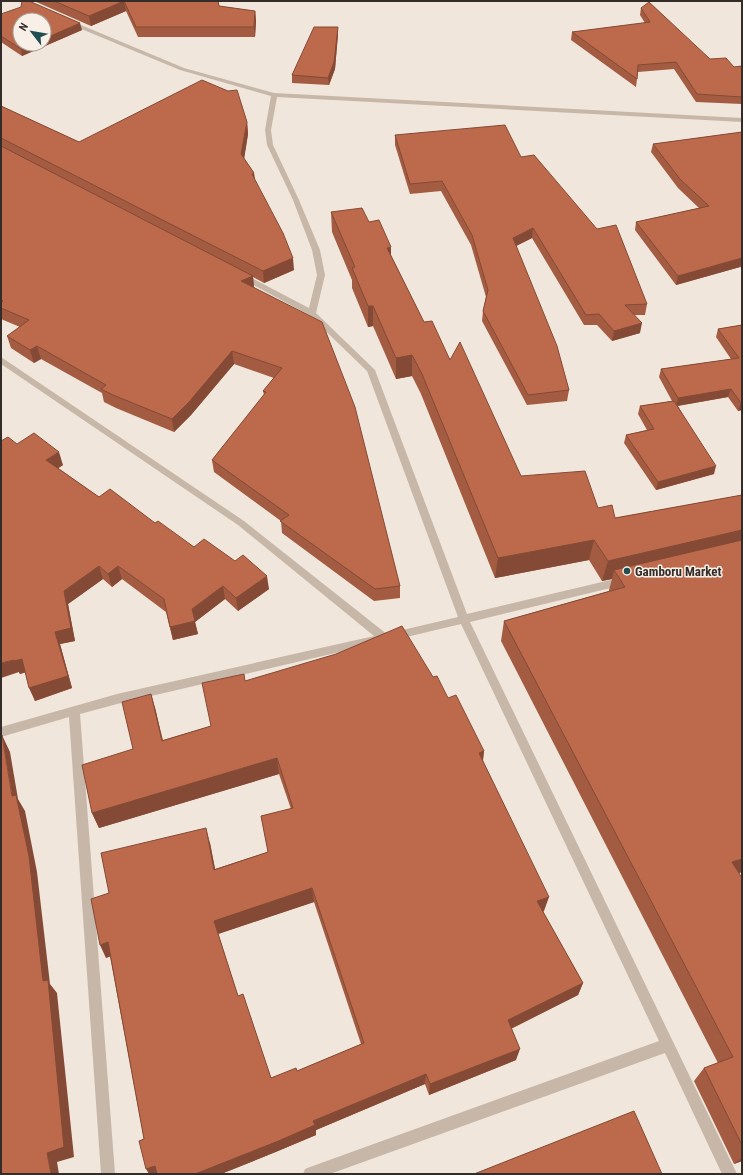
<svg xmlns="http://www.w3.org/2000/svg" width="743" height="1175" font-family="'Roboto Condensed',sans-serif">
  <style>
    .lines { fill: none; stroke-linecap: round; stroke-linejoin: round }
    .street { fill: #c7b7a8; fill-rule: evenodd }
    .wall { fill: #a35b41; fill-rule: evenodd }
    .shaded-wall { fill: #844a35 }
    .building { fill: #bd6a4c; stroke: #844a35; fill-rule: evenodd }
    .poi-dot { fill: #214e52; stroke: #f8f0e7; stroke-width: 1.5 }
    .labels { text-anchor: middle; stroke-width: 3; stroke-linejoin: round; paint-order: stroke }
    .poi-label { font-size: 13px; font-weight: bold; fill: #342c28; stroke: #f8f0e7; text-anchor: start }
  </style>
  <rect width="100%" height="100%" fill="#f0e6db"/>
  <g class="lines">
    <g class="street">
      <polygon points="69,20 184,68 274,93 742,118 742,122 277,97 271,130 273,145 299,200 320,250 325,275 316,313 375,370 467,614 623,577 628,581 623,585 470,622 737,1174 722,1174 665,1053 330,1174 303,1174 305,1169 310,1167 659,1041 461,624 394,640 390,639 389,636 390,633 394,632 458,617 367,371 309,315 237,276 241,274 244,274 309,308 317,275 312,250 293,200 267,145 265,130 271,96 180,70 67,23 66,22"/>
      <polygon points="1,357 244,521 388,635 389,638 388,641 384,642 379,640 378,643 374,644 117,704 80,714 115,1174 101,1174 69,717 1,737 1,727 117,694 374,636 238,525 1,364"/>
    </g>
  </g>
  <g class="wall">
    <polygon points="34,1 219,1 219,6 255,11 256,21 255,37 138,37 126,11 91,26"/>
    <polygon points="641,8 710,59 734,67 742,66 742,104 696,102 674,69 638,72 637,79 636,87 571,40 572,32 645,23 640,15"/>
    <polygon points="1,14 82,30 22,56 1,42"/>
    <polygon points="338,34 335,69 329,85 292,83 292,75"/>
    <polygon points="1,106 79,142 247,122 248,134 244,158 254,173 255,180 294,270 264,283 253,277 254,287 400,586 400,598 374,601 282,533 281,521 214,472 212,460 264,395 263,391 274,378 234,364 191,415 174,432 116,408 104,402 102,393 41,359 34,363 11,348 7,336 20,327 1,319"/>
    <polygon points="742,132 742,268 740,267 676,285 635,230 636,222 699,208 678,188 651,152 653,144"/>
    <polygon points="395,135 521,157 647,304 645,315 634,315 640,333 612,341 597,325 584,325 532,238 516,246 569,390 567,401 527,405 482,321 483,311 486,297 471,245 441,191 410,194 395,145"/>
    <polygon points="331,212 369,222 391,255 424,322 450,360 521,476 598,508 615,518 742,495 742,872 739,873 742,878 742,1161 734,1164 694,1081 704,1068 718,1063 501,641 504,621 609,591 609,590 612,579 602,581 589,560 495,578 421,394 412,376 396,379 373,326 368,327 352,288 352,280 332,232"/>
    <polygon points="742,325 742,410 738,411 728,397 678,406 714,474 656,490 624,443 626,435 647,430 638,414 640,406 672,401 659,377 661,369 731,359 716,337 718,329"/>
    <polygon points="17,444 63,465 58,468 99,497 155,523 194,547 269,589 238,611 225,599 195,622 198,634 173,640 166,612 122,579 112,587 103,579 68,604 75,641 60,644 72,688 35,701 25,672 20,674 19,672"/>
    <path d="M433 677 484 751 483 761 544 911 543 912 583 983 578 995 511 1029 516 1060 429 1095 425 1084 316 1130V1135L278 1151 221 1174H149L144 1139 110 956 106 958 109 893 210 843 215 869 268 852 261 816 291 809 279 774 99 828 92 813 133 749 151 694 163 740 211 726 245 681ZM314 902 361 1044 297 1071 271 1078 238 996 218 934Z"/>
  </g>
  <g class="shaded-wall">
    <polygon points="124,1 126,11 91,26 89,16"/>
    <polygon points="255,11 256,21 255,37 254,27"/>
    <polygon points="80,23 82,30 22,56 21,49 31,44 44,44 44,39"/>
    <polygon points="338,27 338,34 335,69 329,85 328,78"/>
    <polygon points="247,122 248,134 243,166 241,154"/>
    <polygon points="254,173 255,185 252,174"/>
    <polygon points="533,228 532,238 512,248 513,238"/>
    <polygon points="391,247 391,267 387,248"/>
    <polygon points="293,258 294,270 264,283 263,271"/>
    <polygon points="742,258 742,262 740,267 676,285 678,276"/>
    <polygon points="253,276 254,288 241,281"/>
    <polygon points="368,306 373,306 373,326 368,327"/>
    <polygon points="642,323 640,333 612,341 614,331"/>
    <polygon points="37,346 41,359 34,363 30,350"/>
    <polygon points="232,351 234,364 191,415 174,432 172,419"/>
    <polygon points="412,355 412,376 396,379 396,358"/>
    <polygon points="731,389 728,397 676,406 678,398"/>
    <polygon points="741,403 742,403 742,410 738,411"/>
    <polygon points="59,452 63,465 51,473 46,460"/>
    <polygon points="716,466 714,474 656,490 658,482"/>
    <polygon points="742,530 742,548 614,570 612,579 602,581 608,561"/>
    <polygon points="594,540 589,560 495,578 498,558"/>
    <polygon points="99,566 103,579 68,604 75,641 60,644 72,688 35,701 29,688 64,591"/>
    <polygon points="118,566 122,579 112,587 108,574"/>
    <polygon points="267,576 269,589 238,611 236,598"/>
    <polygon points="223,586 225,599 195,622 198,634 173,640 170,627"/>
    <polygon points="22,659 27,672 20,674 19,672 1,678 1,663 14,660"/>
    <polygon points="151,694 156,711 166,757 162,741"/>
    <polygon points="2,735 10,752 18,799 25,811 37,872 50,984 57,993 74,1157 57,1162 59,1174 51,1174 47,1153 43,981"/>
    <polygon points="484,751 482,767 479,753"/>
    <polygon points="277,758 279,774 99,828 92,813"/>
    <polygon points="206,828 210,843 218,884 214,870"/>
    <polygon points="742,859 742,872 723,879 732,862"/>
    <polygon points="312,888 314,902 218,934 214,921"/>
    <polygon points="549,897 544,911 533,915 537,901"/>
    <polygon points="108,942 114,955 106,958 100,945"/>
    <polygon points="583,983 578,995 504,1032 508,1020"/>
    <polygon points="520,1049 516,1060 429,1095 430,1084"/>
    <polygon points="426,1074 425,1084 316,1130 316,1135 278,1151 221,1174 195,1174 313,1121"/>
    <polygon points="742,1158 742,1161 734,1164"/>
    <polygon points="155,1166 160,1174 149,1174 146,1169"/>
  </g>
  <g class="building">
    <polygon points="22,1 29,1 80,23 44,39 44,20 20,20 20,44 31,44 21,49 1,36 1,14 21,7"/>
    <polygon points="54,1 124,1 89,16"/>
    <polygon points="124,1 218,1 219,6 255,11 254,27 136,27"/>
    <polygon points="649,2 710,59 726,58 734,67 742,66 742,97 697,94 676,62 638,65 637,79 572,32 650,22 641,8"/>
    <polygon points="314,27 338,27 334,62 328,78 292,75"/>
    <polygon points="202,80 228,91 237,90 247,122 241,154 254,173 252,174 283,233 293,258 263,271 1,138 1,106 79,142"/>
    <polygon points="505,125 521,157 534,155 597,229 616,225 647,304 625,305 642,323 614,331 599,314 586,315 533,228 513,238 557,346 569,390 528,395 483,311 488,290 472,235 442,181 410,184 395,135"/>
    <polygon points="742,132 742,258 678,276 636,222 709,206 680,179 653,144"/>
    <polygon points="1,146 253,276 241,281 322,322 355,407 400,586 375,589 280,521 289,515 212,460 266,392 263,391 282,368 232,351 189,402 172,419 113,395 101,389 106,385 37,346 30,350 7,336 29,320 1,308 1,302 3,301 1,300"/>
    <polygon points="362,208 369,222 379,220 391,247 387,248 424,322 432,321 450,360 460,342 521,476 585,471 598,508 612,505 615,518 742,495 742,530 608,561 594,540 498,558 422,374 412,355 396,358 373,306 368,306 352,268 355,267 331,212"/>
    <polygon points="742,325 742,403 741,403 731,389 678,398 661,369 739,358 718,329"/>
    <polygon points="674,401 716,466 658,482 626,435 654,429 640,406"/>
    <polygon points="34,433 59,452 46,460 99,497 110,489 155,523 158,521 194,547 204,539 235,561 243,555 267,576 236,598 223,586 192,609 195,621 170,627 164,599 118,566 108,574 99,566 64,591 71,628 55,632 68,676 29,688 22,659 14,661 14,660 1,663 1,441 8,437 17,444"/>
    <polygon points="742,540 742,859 732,862 742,878 742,1145 704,1068 733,1057 504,621 625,587 614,570"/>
    <path d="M402 626 433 677 437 676 448 698 456 695 484 751 479 753 549 897 537 901 583 983 508 1020 520 1049 430 1084 426 1074 313 1121 315 1125 276 1142 195 1174H157L155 1166 146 1169 139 1141 144 1139 108 942 100 945 91 899 109 893 101 853 206 828 214 870 268 852 261 816 293 808 277 758 92 813 82 765 133 749 122 702 151 694 162 741 211 726 202 683 244 674 245 681 336 654ZM312 888 364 1043 297 1071 296 1068 271 1078 243 994 238 996 214 921Z"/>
    <polygon points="1,735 2,735 12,796 16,795 29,856 43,981 48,980 64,1147 47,1153 51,1174 1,1174"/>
    <polygon points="634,1111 662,1174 474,1174"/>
  </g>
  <circle class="poi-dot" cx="627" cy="571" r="4"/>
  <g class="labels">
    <g class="poi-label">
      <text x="635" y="576">Gamboru Market</text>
    </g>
  </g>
  <rect width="743" height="1175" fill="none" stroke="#342c28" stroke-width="4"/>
  <g transform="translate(32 32) rotate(301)"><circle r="19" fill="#f8f0e7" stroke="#aaa29b"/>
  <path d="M0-3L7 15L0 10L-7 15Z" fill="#214e52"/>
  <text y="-6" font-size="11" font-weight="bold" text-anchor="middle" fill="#342c28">N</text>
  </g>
</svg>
